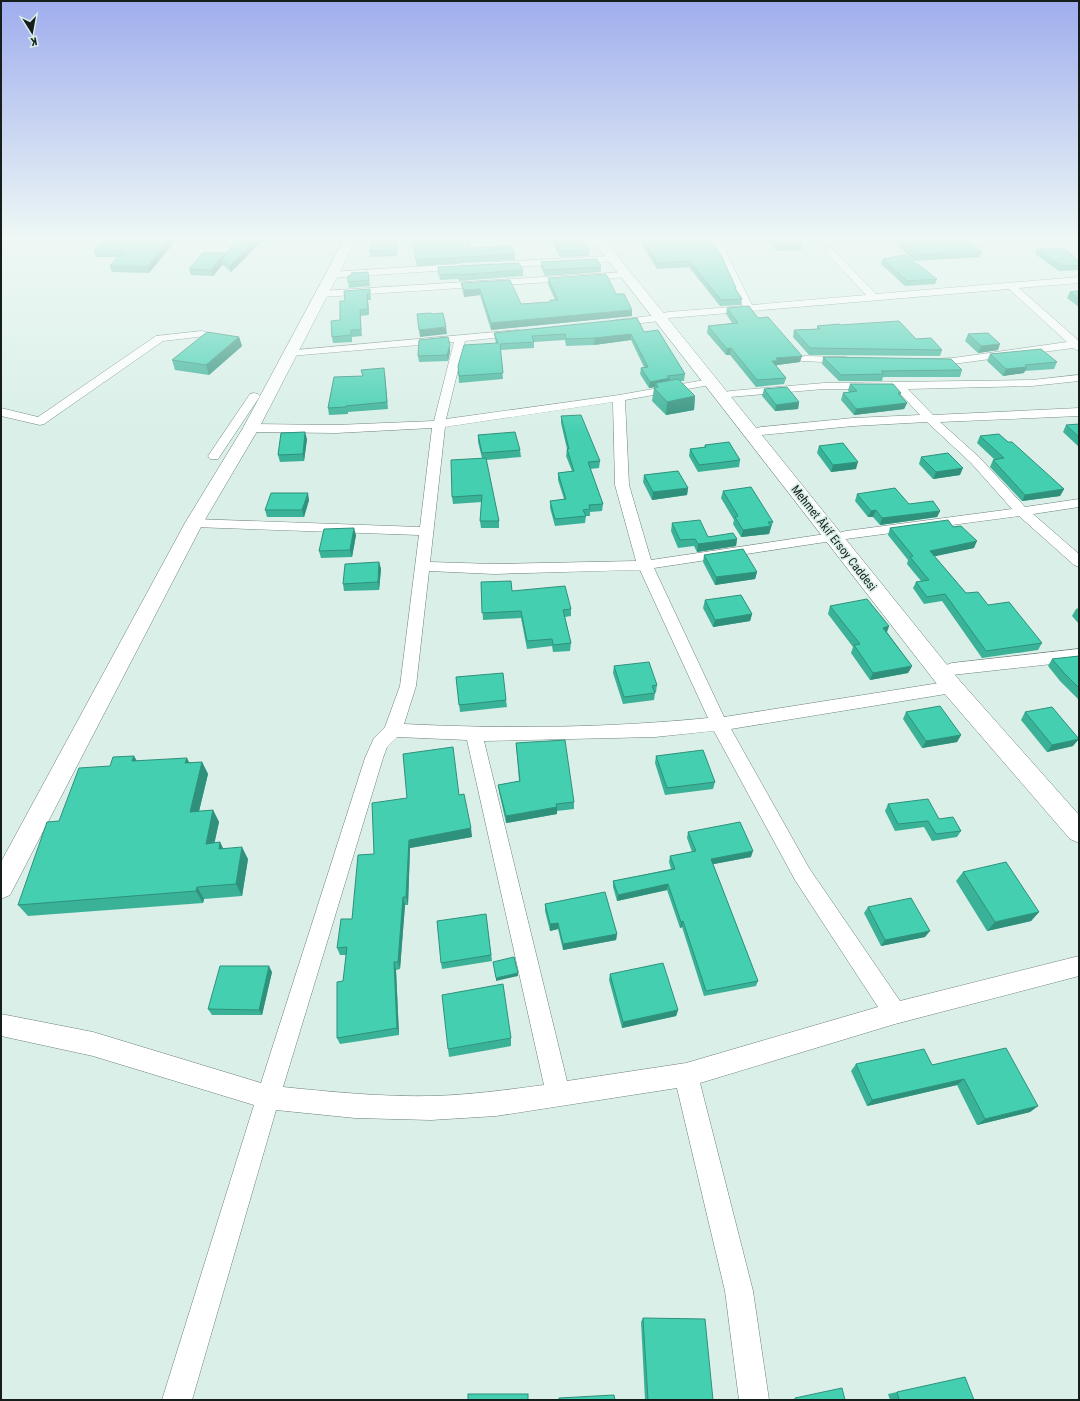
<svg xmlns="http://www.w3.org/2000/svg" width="1080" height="1401" font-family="'Roboto Condensed',sans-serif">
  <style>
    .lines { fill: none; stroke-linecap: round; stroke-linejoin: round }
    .street-casing { stroke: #6c807a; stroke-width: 1 }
    .secondary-casing { stroke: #6c807a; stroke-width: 1 }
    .street { fill: #fff; fill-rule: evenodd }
    .secondary { fill: #fff; fill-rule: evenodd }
    .wall { fill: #3ab297 }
    .shaded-wall { fill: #2f917b }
    .building { fill: #43cfb0; stroke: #2f917b }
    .labels { text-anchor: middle; stroke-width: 3.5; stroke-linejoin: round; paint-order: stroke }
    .street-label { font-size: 12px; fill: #161e1b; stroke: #d9efe8 }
  </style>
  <rect width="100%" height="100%" fill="#d9efe8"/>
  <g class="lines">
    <g class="street-casing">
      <g id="street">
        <polygon points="720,245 724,248 752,305 866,295 826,252 825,250 829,247 832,248 876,294 1079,277 1079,283 1019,288 1079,341 1079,351 1073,348 953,364 927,363 926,361 927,359 953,358 1067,342 1009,289 669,318 659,321 616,326 612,325 611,323 612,321 616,320 658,315 668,312 743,306 716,248"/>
        <polygon points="612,256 615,257 617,259 615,261 496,268 491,265 496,262"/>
        <polygon points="460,264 465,267 463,269 332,278 327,275 332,272"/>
        <polygon points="625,272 630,275 628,277 322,297 317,294 322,291"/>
        <path d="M518 330 522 331 523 333 522 335 465 341 446 419 619 395 710 379 714 380 716 382 714 384 710 385 625 400 629 485 651 560 832 533 837 534 839 537 837 540 832 541 654 568 724 717 952 681 958 683 960 687 958 691 952 693 731 729 809 868 900 1001 1079 956V976L895 1024 700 1083 753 1291 769 1400H739L725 1291 677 1088 496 1116 431 1120 355 1118 276 1110 192 1400H162L254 1105 93 1056 1 1036V1014L93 1032 261 1083 365 758 374 738 385 727 400 686 419 535 194 527 189 526 187 523 189 520 194 519 420 527 432 428 336 433 251 432 247 431 245 428 247 425 251 424 336 425 434 421 454 342 290 356 286 355 285 353 286 351ZM613 402 615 485 636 561 494 564 430 562 445 427ZM640 570 708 718C607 728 505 729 404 724L416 686 429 571 494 574ZM714 731 795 880 878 1007 686 1063 567 1081 484 741 655 737ZM397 737 467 740 544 1085C506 1090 469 1095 432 1096 382 1097 332 1092 283 1087L383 758 387 747Z"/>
        <polygon points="202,331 206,332 207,334 206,336 163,341 44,424 40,425 1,416 1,408 38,417 156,336"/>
        <polygon points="805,356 846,357 851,360 846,363 801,361 800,359 801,357"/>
        <polygon points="1079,375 1079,381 1032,386 908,389 933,415 1079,408 1079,416 940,422 979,457 1025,507 1079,499 1079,507 1033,514 1079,554 1079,567 1074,565 1019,516 846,539 841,538 839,535 841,532 846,531 1012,509 971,463 927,422 853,426 761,435 757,434 755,431 757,428 761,427 853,418 920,415 896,389 824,389 730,397 726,396 724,394 726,392 730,391 824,383 1032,380"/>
        <polygon points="254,393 258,394 260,396 218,459 210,459 208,456 250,394"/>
        <polygon points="1079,649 1079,661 952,675 946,673 944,669 946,665 952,663"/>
      </g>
    </g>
    <g class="secondary-casing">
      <g id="secondary">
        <polygon points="345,238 357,238 259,428 203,523 10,895 1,899 1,862 185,523 243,428"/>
        <polygon points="591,238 603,238 960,681 1079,815 1079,843 1070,839 944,693"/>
      </g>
    </g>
    <use href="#street" class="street"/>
    <use href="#secondary" class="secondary"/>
  </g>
  <g class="wall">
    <polygon points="178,238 149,273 112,272 110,266 118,257 96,257 94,251"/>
    <polygon points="238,238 295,238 293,241 262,241 231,272 223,265 223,264 213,276 191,275 189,269 225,255"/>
    <polygon points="396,238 397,256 370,257 369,251"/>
    <polygon points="412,238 471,248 515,254 515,260 417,266"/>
    <polygon points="550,238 581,238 589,250 589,256 560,257"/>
    <polygon points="638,238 684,238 736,288 736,290 742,299 741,305 720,306 689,267 657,269"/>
    <polygon points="766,238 798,238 803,244 801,250 777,251"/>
    <polygon points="890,238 965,238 982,252 980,257 914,261"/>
    <polygon points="1037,249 1079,261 1079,270 1059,271 1035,254"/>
    <polygon points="883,259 937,279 935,284 905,286 881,264"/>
    <polygon points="541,262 601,267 601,272 545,276 541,267"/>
    <polygon points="438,267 523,270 523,276 459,281 458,279 440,280"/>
    <polygon points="368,272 370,286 349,288 348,282 352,275"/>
    <polygon points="548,278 616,294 632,316 491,330 480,295 464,297 462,289 461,283 521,304 550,302 550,300 555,300 548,284"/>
    <polygon points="370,289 371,300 368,300 369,315 360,316 362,336 352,337 352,342 333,343 332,337 340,320 345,301"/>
    <polygon points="1079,291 1079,307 1067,298 1070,292"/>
    <polygon points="727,308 758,318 800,362 777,365 777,367 786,378 784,384 756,387 730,355 726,355 707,333 708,326 732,323 726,314"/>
    <polygon points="840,325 916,339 942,350 940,356 809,355 793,337 794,330 817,329 817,326"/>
    <polygon points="644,332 685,374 684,381 680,381 695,396 694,410 666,415 652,401 654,388 655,387 649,388 640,374 641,368 644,367 631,340 594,345 566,346 565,340 534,342 534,348 500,350 503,379 459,383 458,366 496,343 495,339 494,333"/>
    <polygon points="968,334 998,350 978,353 965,341"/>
    <polygon points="239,337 242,346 209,375 175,370 172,360"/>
    <polygon points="450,351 448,361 419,362 418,356"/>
    <polygon points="990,354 1057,362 1054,369 1024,371 1024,373 1003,376 987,361"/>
    <polygon points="823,357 962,370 960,377 883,377 882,381 839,381 822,364"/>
    <polygon points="385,374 388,409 348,412 348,414 329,415 328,408 362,376"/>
    <polygon points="850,384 901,393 900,396 907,403 904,409 854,415 841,400 843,393 849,392 848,390"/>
    <polygon points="764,389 799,402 798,409 775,411 762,396"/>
    <polygon points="561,416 600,461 599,468 590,469 603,504 602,511 590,512 590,516 586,516 585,523 555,526 550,508 550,501 564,499 558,480 558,473 572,471 566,456 567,449 561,423"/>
    <polygon points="1079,424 1079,447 1063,432 1066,425"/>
    <polygon points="478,435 520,450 521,457 486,460 499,521 499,528 481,528 480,521 482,502 453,504 452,497 482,458 478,442"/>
    <polygon points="980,436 1008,442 1064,489 1060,496 1022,501 990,467 993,460 995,460 977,443"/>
    <polygon points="307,439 304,461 280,462 278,455"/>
    <polygon points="705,445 740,460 739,467 698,472 689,456 690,449 704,448"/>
    <polygon points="819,446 856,469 831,472 817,453"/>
    <polygon points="921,457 960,475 933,479 919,464"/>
    <polygon points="644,475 688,488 687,495 652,500 643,482"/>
    <polygon points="723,491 773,522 769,534 741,537 733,524 734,520 721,498"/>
    <polygon points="857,494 909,504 940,511 937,517 880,525 873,517 868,517 855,501"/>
    <polygon points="309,500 304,517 267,517 265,510"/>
    <polygon points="672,523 708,537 737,539 736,546 697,552 694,546 678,548 671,531"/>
    <polygon points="953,527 974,548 934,556 966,593 988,605 1042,643 1038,650 982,658 942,601 924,604 913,588 916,582 921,581 907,564 908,560 888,535 890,528"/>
    <polygon points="356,535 352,557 321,558 319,551"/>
    <polygon points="704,555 757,572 755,579 715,585 703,562"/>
    <polygon points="379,562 381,569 379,590 344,591 343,584"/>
    <polygon points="481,582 571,609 571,616 565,617 571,643 570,651 553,652 552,646 527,649 521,618 483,620"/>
    <polygon points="705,600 752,614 750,621 713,627 703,608"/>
    <polygon points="830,606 889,626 887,632 912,666 908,673 870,680 851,653 853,647 828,614"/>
    <polygon points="1079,608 1079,624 1072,616 1076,609"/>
    <polygon points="1079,656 1079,700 1060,681 1048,666 1052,659"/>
    <polygon points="614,666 657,685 656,692 655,693 654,700 623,704 613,673"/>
    <polygon points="456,677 506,700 507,707 460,712"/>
    <polygon points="906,712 961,735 957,742 922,748 903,719"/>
    <polygon points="1025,712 1073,746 1047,752 1021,720"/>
    <polygon points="516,743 574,802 574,809 557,811 557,814 506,823 499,792 498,785 519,781"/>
    <polygon points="134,756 136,761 189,762 202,762 208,774 199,811 213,810 219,822 214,843 220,842 223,849 248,859 242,896 204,899 203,903 28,916 18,905 59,821 110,766"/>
    <polygon points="656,756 715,782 713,789 665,795 655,763"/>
    <polygon points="459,795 472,837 410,848 408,905 405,905 400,969 396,970 399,1035 340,1044 337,1038 346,955 340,955 337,948 352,919 374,854"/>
    <polygon points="888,804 939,819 961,831 957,837 932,841 924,827 895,831 885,811"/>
    <polygon points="688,832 751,857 713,864 758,981 756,986 704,996 682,927 680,928 667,890 617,901 613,887 613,881 671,869 669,862 670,856 692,852 687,838"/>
    <polygon points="963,872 1039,912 1031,921 987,931 956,881"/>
    <polygon points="545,904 617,934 616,940 563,950 558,929 550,931 545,911"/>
    <polygon points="868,907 925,937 881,946 864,913"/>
    <polygon points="486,914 492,961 442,969 441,963"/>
    <polygon points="272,972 262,1015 212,1015 208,1009"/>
    <polygon points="610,974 678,1010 676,1016 622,1028 609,980"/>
    <polygon points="511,1038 511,1046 449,1057 448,1049"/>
    <polygon points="856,1064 932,1065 1038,1106 1030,1112 977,1125 957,1085 867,1106 851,1071"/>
    <polygon points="643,1318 713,1400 645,1400 641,1322"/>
    <polygon points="897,1392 974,1400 890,1400 888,1394"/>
  </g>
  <g class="shaded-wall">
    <polygon points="171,238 178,238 149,273 147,267"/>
    <polygon points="257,238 261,238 262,241 231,272 230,266"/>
    <polygon points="225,253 226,259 222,259 223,264 213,276 211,270"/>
    <polygon points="480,289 480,295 464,297 464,290"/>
    <polygon points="367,294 368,300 369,315 368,309"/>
    <polygon points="632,310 632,316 491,330 491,323"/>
    <polygon points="446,327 447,334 420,337 419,330"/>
    <polygon points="631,334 631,340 594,345 595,338"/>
    <polygon points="239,337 242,346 209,375 206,365"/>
    <polygon points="1000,344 998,350 978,353 981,346"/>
    <polygon points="450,345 450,351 448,361 447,355"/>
    <polygon points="731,348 730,355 726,355 727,349"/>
    <polygon points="802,356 800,362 777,365 777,367 772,361 776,358"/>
    <polygon points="1027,367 1024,373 1003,376 1006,369"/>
    <polygon points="670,378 669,385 656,383 655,387 649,388 650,382"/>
    <polygon points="695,396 694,410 666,415 667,402"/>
    <polygon points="799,402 798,409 775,411 776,405"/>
    <polygon points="907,403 904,409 854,415 856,409"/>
    <polygon points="305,432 307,439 304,461 303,454"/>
    <polygon points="858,462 856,469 831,472 833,465"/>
    <polygon points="963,468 960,475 933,479 936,472"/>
    <polygon points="688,488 687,495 652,500 653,492"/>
    <polygon points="1064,489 1060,496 1022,501 1025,495"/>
    <polygon points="308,493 309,500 304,517 302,510"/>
    <polygon points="876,510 873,517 868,517 871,511"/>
    <polygon points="940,511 937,517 880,525 882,518"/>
    <polygon points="771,526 769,534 741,537 743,530"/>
    <polygon points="354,528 356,535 352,557 350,550"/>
    <polygon points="737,539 736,546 697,552 698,544"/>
    <polygon points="977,541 974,548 927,558 930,551"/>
    <polygon points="379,562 381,569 379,590 378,582"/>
    <polygon points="757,572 755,579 715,585 716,577"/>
    <polygon points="752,614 750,621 713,627 715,620"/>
    <polygon points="889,626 886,634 883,628"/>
    <polygon points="912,666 908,673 870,680 873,673"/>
    <polygon points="961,735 957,742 922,748 926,741"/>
    <polygon points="1079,739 1073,746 1047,752 1052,745"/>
    <polygon points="134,756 141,768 132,761"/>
    <polygon points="187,758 193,770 185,763"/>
    <polygon points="202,762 208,774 196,824 190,812"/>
    <polygon points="557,807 557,814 506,823 506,816"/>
    <polygon points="213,810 219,822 212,855 206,844"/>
    <polygon points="471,828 472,837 410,848 408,905 406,897 409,840"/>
    <polygon points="220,842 226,854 219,849"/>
    <polygon points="242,847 248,859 242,896 236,884"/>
    <polygon points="753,851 751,857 709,865 711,859"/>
    <polygon points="668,884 667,890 617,901 618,895"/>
    <polygon points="197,887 204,899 203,903 196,891"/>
    <polygon points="403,897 405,905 400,969 398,962"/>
    <polygon points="1039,912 1031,921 987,931 995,922"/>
    <polygon points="683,921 682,927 680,928 681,922"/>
    <polygon points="558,923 558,929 550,931 550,924"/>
    <polygon points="930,931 925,937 881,946 885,940"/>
    <polygon points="617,934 616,940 563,950 563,944"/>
    <polygon points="394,962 396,970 399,1035 397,1028"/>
    <polygon points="269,966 272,972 262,1015 259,1010"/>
    <polygon points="518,973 518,976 496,981 496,978"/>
    <polygon points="678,1010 676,1016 622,1028 623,1022"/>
    <polygon points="964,1079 957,1085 867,1106 872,1100"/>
    <polygon points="1038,1106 1030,1112 977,1125 985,1119"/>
  </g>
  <g class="building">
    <polygon points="105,238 171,238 147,267 110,266 124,251 94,251"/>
    <polygon points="238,238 257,238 230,266 222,259"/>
    <polygon points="373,238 395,238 397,250 369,251"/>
    <polygon points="412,238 467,238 471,248 511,246 515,254 416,260"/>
    <polygon points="553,238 581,238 589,250 560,251"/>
    <polygon points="642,238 708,238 721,255 736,288 735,288 742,299 721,300 689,261 658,263"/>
    <polygon points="772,238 798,238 803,244 778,245"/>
    <polygon points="897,238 965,238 982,252 916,255"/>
    <polygon points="1037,249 1065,249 1079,261 1079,265 1061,266"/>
    <polygon points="203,253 225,253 211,270 189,269"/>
    <polygon points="905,255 937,279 907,281 883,259"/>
    <polygon points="594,259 597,259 601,267 545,270 541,262"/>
    <polygon points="519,263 523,270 458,275 458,274 439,275 438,267"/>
    <polygon points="368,272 369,280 348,282 348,276 352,275 351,273"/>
    <polygon points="606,274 616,294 624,294 632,310 491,323 480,289 464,290 461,283 510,280 521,304 550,302 550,300 558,300 548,278"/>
    <polygon points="370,289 370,293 367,294 368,309 360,310 361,330 351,330 351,335 332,337 331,321 340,320 340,301 345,301 344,291"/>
    <polygon points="1079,291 1079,299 1070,292"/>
    <polygon points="749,306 758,318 768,317 802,356 776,358 778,361 772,361 786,378 757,380 731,348 727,349 708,326 738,323 727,308"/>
    <polygon points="431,313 432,314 443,313 446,327 419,330 417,314"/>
    <polygon points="637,318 644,332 658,330 685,374 667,376 670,378 650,382 641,368 648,367 631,334 595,338 566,339 565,334 532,336 534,342 500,344 503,373 459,376 458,366 464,345 498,343 494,333"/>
    <polygon points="899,321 916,339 931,338 942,350 810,348 794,330 820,329 817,326 839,324 840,325"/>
    <polygon points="207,332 239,337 206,365 172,360"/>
    <polygon points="988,333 1000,344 981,346 968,334"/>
    <polygon points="448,337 450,345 447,355 418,356 419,340"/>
    <polygon points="1041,349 1057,362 1025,365 1027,367 1006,369 990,354"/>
    <polygon points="823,357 951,359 962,370 881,371 884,374 841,375"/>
    <polygon points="384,368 387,402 346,406 346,407 328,408 334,377 363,376 361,370"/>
    <polygon points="678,379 695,396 667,402 654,388 658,387 656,383"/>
    <polygon points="850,384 893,384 901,393 898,393 907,403 856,409 843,393 857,391"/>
    <polygon points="787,387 799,402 776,405 764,389"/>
    <polygon points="581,415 600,461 588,462 603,504 589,505 590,509 583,510 586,516 555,519 550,501 566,499 558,473 574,471 567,449 569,449 561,416"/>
    <polygon points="1079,424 1079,437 1066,425"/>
    <polygon points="305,432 303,454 278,455 281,433"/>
    <polygon points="515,432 520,450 482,453 478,435"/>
    <polygon points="999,434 1008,442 1012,442 1064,489 1025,495 993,460 1004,458 980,436"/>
    <polygon points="729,442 740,460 699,465 690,449 706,447 705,445"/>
    <polygon points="843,443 858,462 833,465 819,446"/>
    <polygon points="948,453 963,468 936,472 921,457"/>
    <polygon points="486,458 499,521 480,521 482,495 452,497 451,460"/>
    <polygon points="678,471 688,488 653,492 644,475"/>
    <polygon points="751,487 773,522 768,522 771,526 743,530 735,517 738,516 723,491"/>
    <polygon points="895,488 909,504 933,501 940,511 882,518 876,510 871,511 857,494"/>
    <polygon points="271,493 308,493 302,510 265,510"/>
    <polygon points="700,520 708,537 733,533 737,539 698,544 695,539 680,540 672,523"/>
    <polygon points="948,520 953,527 961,526 977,541 930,551 966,593 978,592 988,605 1009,602 1042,643 986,651 945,594 927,597 916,582 929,580 910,557 913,556 890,528"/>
    <polygon points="354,528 350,550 319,551 324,529"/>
    <polygon points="743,549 757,572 716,577 704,555"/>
    <polygon points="379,562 378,582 343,584 345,564"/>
    <polygon points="511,581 512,591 565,586 571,609 563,610 571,643 553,645 552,639 527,641 521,611 482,613 481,582"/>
    <polygon points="741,595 752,614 715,620 705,600"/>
    <polygon points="867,599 889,626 883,628 912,666 873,673 854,645 860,644 830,606"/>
    <polygon points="1079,656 1079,688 1064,673 1052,659"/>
    <polygon points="649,662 657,685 652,686 655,693 624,697 614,666"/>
    <polygon points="503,673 506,700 459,705 456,677"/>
    <polygon points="940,706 961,735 926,741 906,712"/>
    <polygon points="1052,707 1079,739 1052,745 1025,712"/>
    <polygon points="565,740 574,802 556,804 557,807 506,816 498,785 520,781 516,743"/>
    <polygon points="453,747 459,795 464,794 471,828 409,840 406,897 403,897 398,962 394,962 397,1028 337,1038 337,982 343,981 347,947 337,948 341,919 352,919 358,855 374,854 372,803 407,798 403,754"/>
    <polygon points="703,750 715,782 667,788 656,756"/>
    <polygon points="134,756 132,761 187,758 185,763 202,762 190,812 213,810 206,844 220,842 219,849 242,847 236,884 197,887 196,891 18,905 47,822 59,821 79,768 110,766 113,757"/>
    <polygon points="928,799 939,819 953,817 961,831 936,834 928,821 898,824 888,804"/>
    <polygon points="740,822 753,851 711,859 758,981 706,991 683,921 681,922 668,884 618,895 613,881 675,869 670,856 696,851 688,832"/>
    <polygon points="1006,862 1039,912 995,922 963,872"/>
    <polygon points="605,892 617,934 563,944 558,923 550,924 545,904"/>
    <polygon points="911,898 930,931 885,940 868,907"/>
    <polygon points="486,914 491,955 441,963 437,921"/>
    <polygon points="514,957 518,973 496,978 493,962"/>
    <polygon points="663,963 678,1010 623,1022 610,974"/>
    <polygon points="220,966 269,966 259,1010 208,1009"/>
    <polygon points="503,984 511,1038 448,1049 442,995"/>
    <polygon points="1006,1048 1038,1106 985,1119 964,1079 872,1100 856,1064 924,1049 932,1065"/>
    <polygon points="643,1318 705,1319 713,1400 648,1400"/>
    <polygon points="965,1377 974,1400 899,1400 897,1392"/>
    <polygon points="842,1388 845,1400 795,1400 795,1398"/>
    <rect x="468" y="1394" width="60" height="6"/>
    <polygon points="614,1395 615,1400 559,1400 559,1398"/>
  </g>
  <linearGradient id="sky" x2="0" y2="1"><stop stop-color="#9fadee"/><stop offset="0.55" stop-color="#eef8f5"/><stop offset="1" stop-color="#eef8f5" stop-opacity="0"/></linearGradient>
  <rect width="1080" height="434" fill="url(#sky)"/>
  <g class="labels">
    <g class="street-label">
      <text transform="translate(834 538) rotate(52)" y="4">Mehmet Âkif Ersoy Caddesi</text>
    </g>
  </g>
  <rect width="1080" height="1401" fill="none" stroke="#161e1b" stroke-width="4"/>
  <g transform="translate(32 32) rotate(169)" stroke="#d9efe8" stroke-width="3" paint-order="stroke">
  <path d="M0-3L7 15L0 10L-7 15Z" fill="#161e1b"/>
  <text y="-6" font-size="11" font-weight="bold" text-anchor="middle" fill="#161e1b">K</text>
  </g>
</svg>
